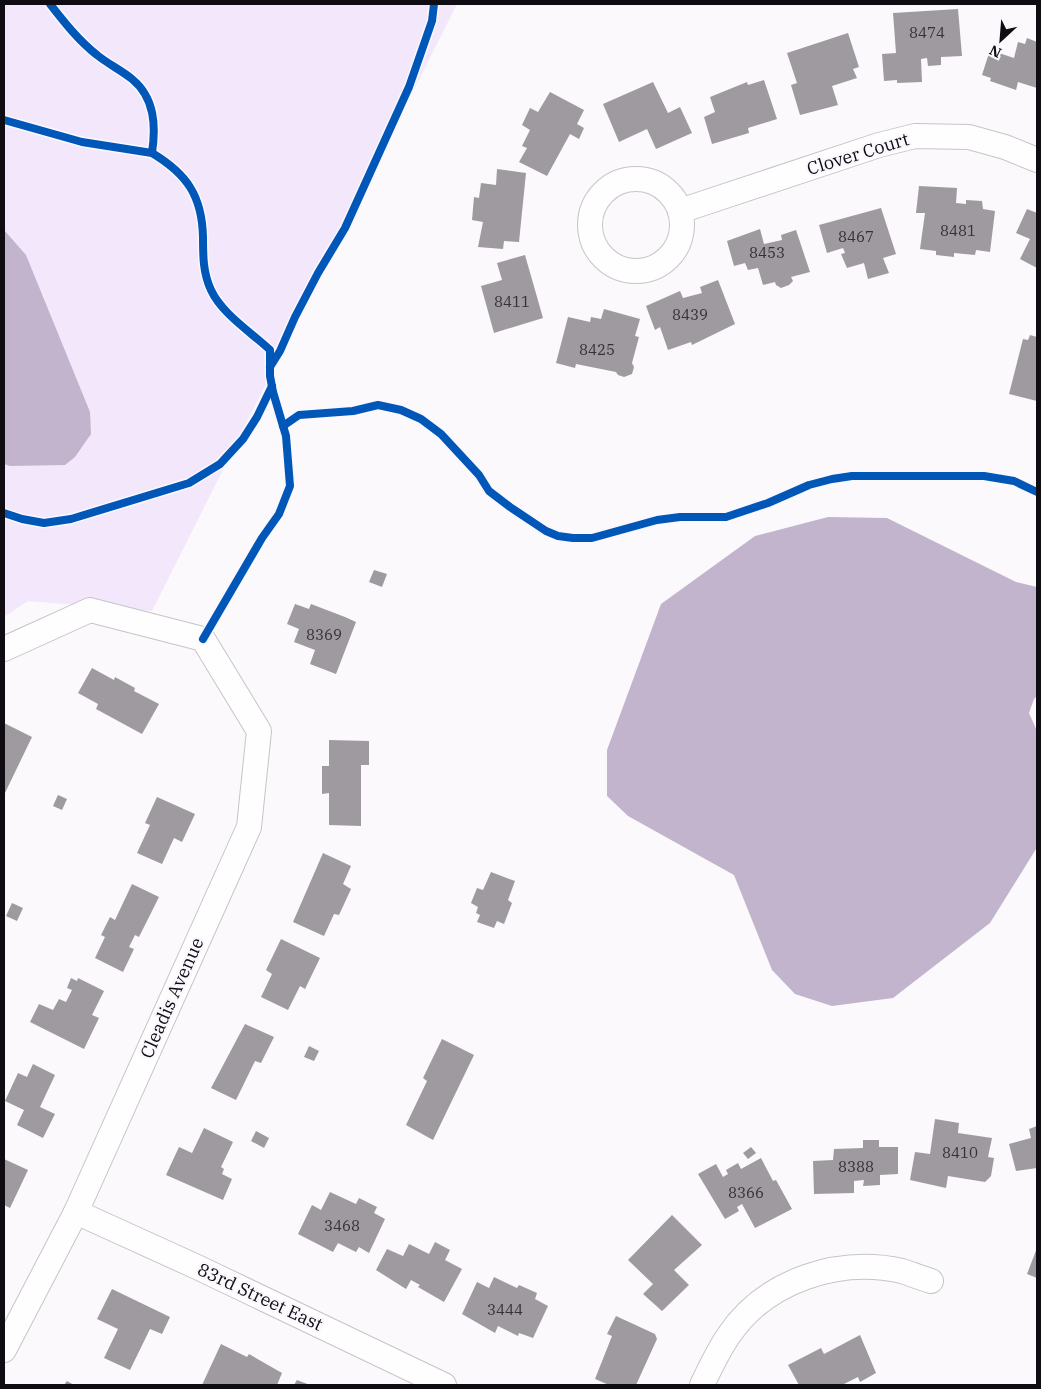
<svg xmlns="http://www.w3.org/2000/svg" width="1041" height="1389" font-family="'IBM Plex Serif',serif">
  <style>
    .green { fill: #f3e7fc }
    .water { fill: #c1b4cc }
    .building { fill: #9e9aa0 }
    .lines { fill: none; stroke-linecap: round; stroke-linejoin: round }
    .minor-casing { stroke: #c7c4c9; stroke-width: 26 }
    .path { stroke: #dad9da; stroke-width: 3; stroke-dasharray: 2.5 4; stroke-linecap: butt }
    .minor { stroke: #fefeff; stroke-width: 24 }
    .cycleway-casing { stroke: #fbf8fd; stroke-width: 11 }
    .cycleway { stroke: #0057b8; stroke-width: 8 }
    .labels { text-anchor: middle; stroke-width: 5; stroke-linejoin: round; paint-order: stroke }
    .number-label { font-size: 15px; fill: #343037 }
    .street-label { font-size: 18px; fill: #100c14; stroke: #fbf8fd }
  </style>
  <rect width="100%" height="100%" fill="#fbf9fc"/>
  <polygon class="green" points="4,4 457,4 152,611 28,601 4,617"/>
  <g class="water">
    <polygon points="4,230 26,255 90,412 91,434 75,457 65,465 10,466 4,464"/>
    <polygon points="828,517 887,518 1016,582 1037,587 1037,696 1034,699 1029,713 1037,731 1036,849 990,923 893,998 832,1006 795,994 772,970 734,875 628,816 607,796 607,750 661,604 755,536"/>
  </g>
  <g class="building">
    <polygon points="958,9 962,56 941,57 941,65 928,66 927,58 921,59 922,82 897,83 897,80 884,81 882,54 896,53 893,13"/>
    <polygon points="848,33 859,67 853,69 857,78 832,86 838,105 800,115 791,85 797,83 787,53"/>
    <polygon points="1027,38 1037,42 1037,88 1018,82 1016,90 990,81 991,78 982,75 990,50 1014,58 1018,42 1025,44"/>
    <polygon points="764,80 777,119 748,128 749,133 712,144 704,117 715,112 710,97 747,82 748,85"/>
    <polygon points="653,82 668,113 680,107 692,133 656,149 647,129 619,142 603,104"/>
    <polygon points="550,92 584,110 577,124 584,128 579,139 570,134 547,176 519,162 527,148 522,146 530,130 522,125 530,108 538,112"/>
    <polygon points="497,169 526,173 519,242 504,241 503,249 478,247 483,222 472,220 474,197 479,198 481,183 496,185"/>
    <polygon points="919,186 957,188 956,203 966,204 966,200 982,201 983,209 995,211 990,252 976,250 975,255 954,253 954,257 936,255 936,251 920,249 925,213 916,213"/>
    <polygon points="881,208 896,254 883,258 889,273 868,279 864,263 847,268 841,254 845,253 843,248 827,253 819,225"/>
    <polygon points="1027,209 1037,213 1037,268 1020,259 1030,239 1016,233"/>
    <polygon points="760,229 764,244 782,240 781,235 796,230 810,272 791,277 793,281 789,285 781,288 776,285 775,282 763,285 758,268 748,270 745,263 734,266 727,241"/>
    <polygon points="525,255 543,318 494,333 481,286 502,280 497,263"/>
    <polygon points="718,280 735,324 692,345 691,342 668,350 660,327 655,330 646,306 680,291 683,298 702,293 700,287"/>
    <polygon points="604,309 640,319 635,336 639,337 632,363 634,367 632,374 624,377 618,375 616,372 576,364 575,368 556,363 568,317 590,322 591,317 601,319"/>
    <polygon points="1030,335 1037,337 1037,401 1009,394 1023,339 1028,340"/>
    <polygon points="374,570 387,574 382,587 369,582"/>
    <polygon points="295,604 309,609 311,604 345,617 356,622 336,674 310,664 315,650 294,642 299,629 287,624"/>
    <polygon points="92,668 114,680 115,677 135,688 134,691 159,704 142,734 96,709 98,704 78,693"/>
    <polygon points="4,723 32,737 4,795"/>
    <polygon points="329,740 369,741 369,765 361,765 361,826 329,825 329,793 322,794 322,766 329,766"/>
    <polygon points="58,795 67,799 62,810 53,806"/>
    <polygon points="157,797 195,814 182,842 174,838 162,864 137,853 150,825 145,823"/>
    <polygon points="323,853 351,866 343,884 351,889 339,915 334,914 324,936 293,922"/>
    <polygon points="491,872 515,881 508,900 512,903 504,924 497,921 494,928 477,922 480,915 476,913 478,907 471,903 477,888 483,890"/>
    <polygon points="132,884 159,897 139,937 135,935 129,947 134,949 123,972 95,958 105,937 101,935 110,917 115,920"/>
    <polygon points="12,903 23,908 17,921 6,916"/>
    <polygon points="281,939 320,958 305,989 300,986 288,1010 261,997 272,974 266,970"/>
    <polygon points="71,978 77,981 78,978 104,991 92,1015 99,1018 84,1049 30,1022 39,1004 53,1010 59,999 66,1002 72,990 67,988"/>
    <polygon points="245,1024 274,1037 261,1063 255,1061 236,1100 211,1088"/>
    <polygon points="442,1039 474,1055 433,1140 406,1125 427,1081 423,1078"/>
    <polygon points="309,1046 319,1051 314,1061 304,1057"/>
    <polygon points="33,1064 55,1075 40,1107 55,1114 43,1138 17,1125 24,1110 5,1101 18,1073 27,1077"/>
    <polygon points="935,1119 959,1123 958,1133 992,1138 988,1157 994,1158 991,1176 985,1182 948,1176 946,1188 910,1180 915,1152 930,1154"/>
    <polygon points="1037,1126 1037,1168 1016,1171 1009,1144 1031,1138 1029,1129"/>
    <polygon points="204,1128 233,1142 221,1167 224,1169 222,1174 232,1179 223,1200 166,1175 179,1147 192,1153"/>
    <polygon points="256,1131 269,1138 264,1148 251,1141"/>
    <polygon points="863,1140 879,1140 879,1147 898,1147 898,1174 880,1175 880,1185 863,1186 864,1180 854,1181 854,1193 814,1194 813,1161 833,1160 834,1149 863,1148"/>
    <polygon points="751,1147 756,1153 748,1159 743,1153"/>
    <polygon points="761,1158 773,1181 776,1180 792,1209 755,1228 742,1204 737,1207 739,1211 725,1219 698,1174 716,1164 723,1177 728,1174 726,1170 738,1163 741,1169"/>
    <polygon points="4,1159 28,1170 10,1208 4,1205"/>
    <polygon points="330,1192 356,1204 359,1198 377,1207 374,1213 385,1219 369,1253 359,1247 356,1252 338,1243 333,1252 298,1234 312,1205 321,1210"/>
    <polygon points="672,1215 702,1245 674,1270 689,1285 662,1311 643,1294 653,1284 628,1260"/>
    <polygon points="435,1242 450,1250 445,1260 462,1269 444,1302 418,1287 420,1285 411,1280 406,1289 376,1270 387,1249 403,1256 409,1244 429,1254"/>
    <polygon points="1037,1248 1037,1278 1027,1274"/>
    <polygon points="494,1277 517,1288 519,1285 537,1293 535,1299 548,1306 533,1338 519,1333 518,1336 498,1326 495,1333 462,1314 477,1282 489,1288"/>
    <polygon points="112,1289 170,1317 162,1334 150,1329 130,1370 104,1358 118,1329 97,1319"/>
    <polygon points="616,1316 655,1334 657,1339 636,1385 609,1385 595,1379 612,1336 607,1334"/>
    <polygon points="860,1335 876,1373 860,1382 858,1377 842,1385 799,1385 788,1365 821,1348 824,1354"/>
    <polygon points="221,1344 247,1357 249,1354 282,1373 277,1385 202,1385"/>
    <polygon points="297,1380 310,1385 294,1385"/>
    <polygon points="67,1381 74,1385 64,1385"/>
  </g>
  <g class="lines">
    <g class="minor-casing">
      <g id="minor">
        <circle cx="636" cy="225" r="46"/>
        <polyline points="680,211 879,145 915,136 969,137 1005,147 1037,160"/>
        <polyline points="4,649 90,610 203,639 259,731 249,827 76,1212 4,1350"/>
        <polyline points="76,1212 197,1267 444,1385"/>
        <path d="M702 1385C710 1368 718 1351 729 1335 766 1280 839 1257 902 1271 911 1274 921 1278 931 1281"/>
      </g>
    </g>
    <g class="path">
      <path d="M50 4C64 22 79 41 97 55 108 64 121 70 132 79 155 98 156 126 152 153 187 174 202 196 203 237 203 256 203 273 211 290 222 314 251 332 270 350V376L273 392 286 436 290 486 279 514 262 538 215 619"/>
      <polyline points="4,120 82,142 152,153"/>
      <polyline points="270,366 318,273 345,228 409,87 432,21 434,4"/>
      <polyline points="283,426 299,415 353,411 378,405 401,410 421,419 441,434 479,475 489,491 510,507 546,531 558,536 573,538 592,538 657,520 680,517 726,517 768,503 809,485 832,479 852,476 984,476 1014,481 1037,492"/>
      <polyline points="4,513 22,519 44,523 71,519 189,483 220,464 243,439 257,417 272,387"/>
    </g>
    <use href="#minor" class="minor"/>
    <g class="cycleway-casing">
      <g id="cycleway">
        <path d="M50 4C64 22 79 41 97 55 108 64 121 70 132 79 155 98 156 126 152 153 187 174 202 196 203 237 203 256 203 273 211 290 222 314 251 332 270 350V376L273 392 286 436 290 486 279 514 262 538 203 639"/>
        <polyline points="4,120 82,142 152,153"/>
        <polyline points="270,367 280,351 295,317 318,273 345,228 409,87 432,21 434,4"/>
        <polyline points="283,426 299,415 353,411 378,405 401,410 421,419 441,434 479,475 489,491 510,507 546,531 558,536 573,538 592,538 657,520 680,517 726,517 768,503 809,485 832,479 852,476 984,476 1014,481 1037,492"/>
        <polyline points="4,513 22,519 44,523 71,519 189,483 220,464 243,439 257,417 272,386"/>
      </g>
    </g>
    <use href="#cycleway" class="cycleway"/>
  </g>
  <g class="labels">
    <g class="number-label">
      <text x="927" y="38">8474</text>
      <text x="958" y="236">8481</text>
      <text x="856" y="242">8467</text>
      <text x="767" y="258">8453</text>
      <text x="512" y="307">8411</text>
      <text x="690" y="320">8439</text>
      <text x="597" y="355">8425</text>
      <text x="324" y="640">8369</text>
      <text x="960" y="1158">8410</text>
      <text x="856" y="1172">8388</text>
      <text x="746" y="1198">8366</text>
      <text x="342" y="1231">3468</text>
      <text x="505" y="1315">3444</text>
    </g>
    <g class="street-label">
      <text transform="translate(858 154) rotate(-17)" y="6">Clover Court</text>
      <text transform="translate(172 998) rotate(-66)" y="6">Cleadis Avenue</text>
      <text transform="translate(260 1297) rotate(25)" y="6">83rd Street East</text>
    </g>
  </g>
  <rect width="1041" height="1389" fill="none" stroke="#100c14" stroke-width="10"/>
  <g transform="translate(1001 40) rotate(206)" stroke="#fbf8fd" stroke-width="4" paint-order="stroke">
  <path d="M0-4L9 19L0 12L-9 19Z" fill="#100c14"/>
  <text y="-8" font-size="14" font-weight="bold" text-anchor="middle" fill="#100c14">N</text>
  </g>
</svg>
